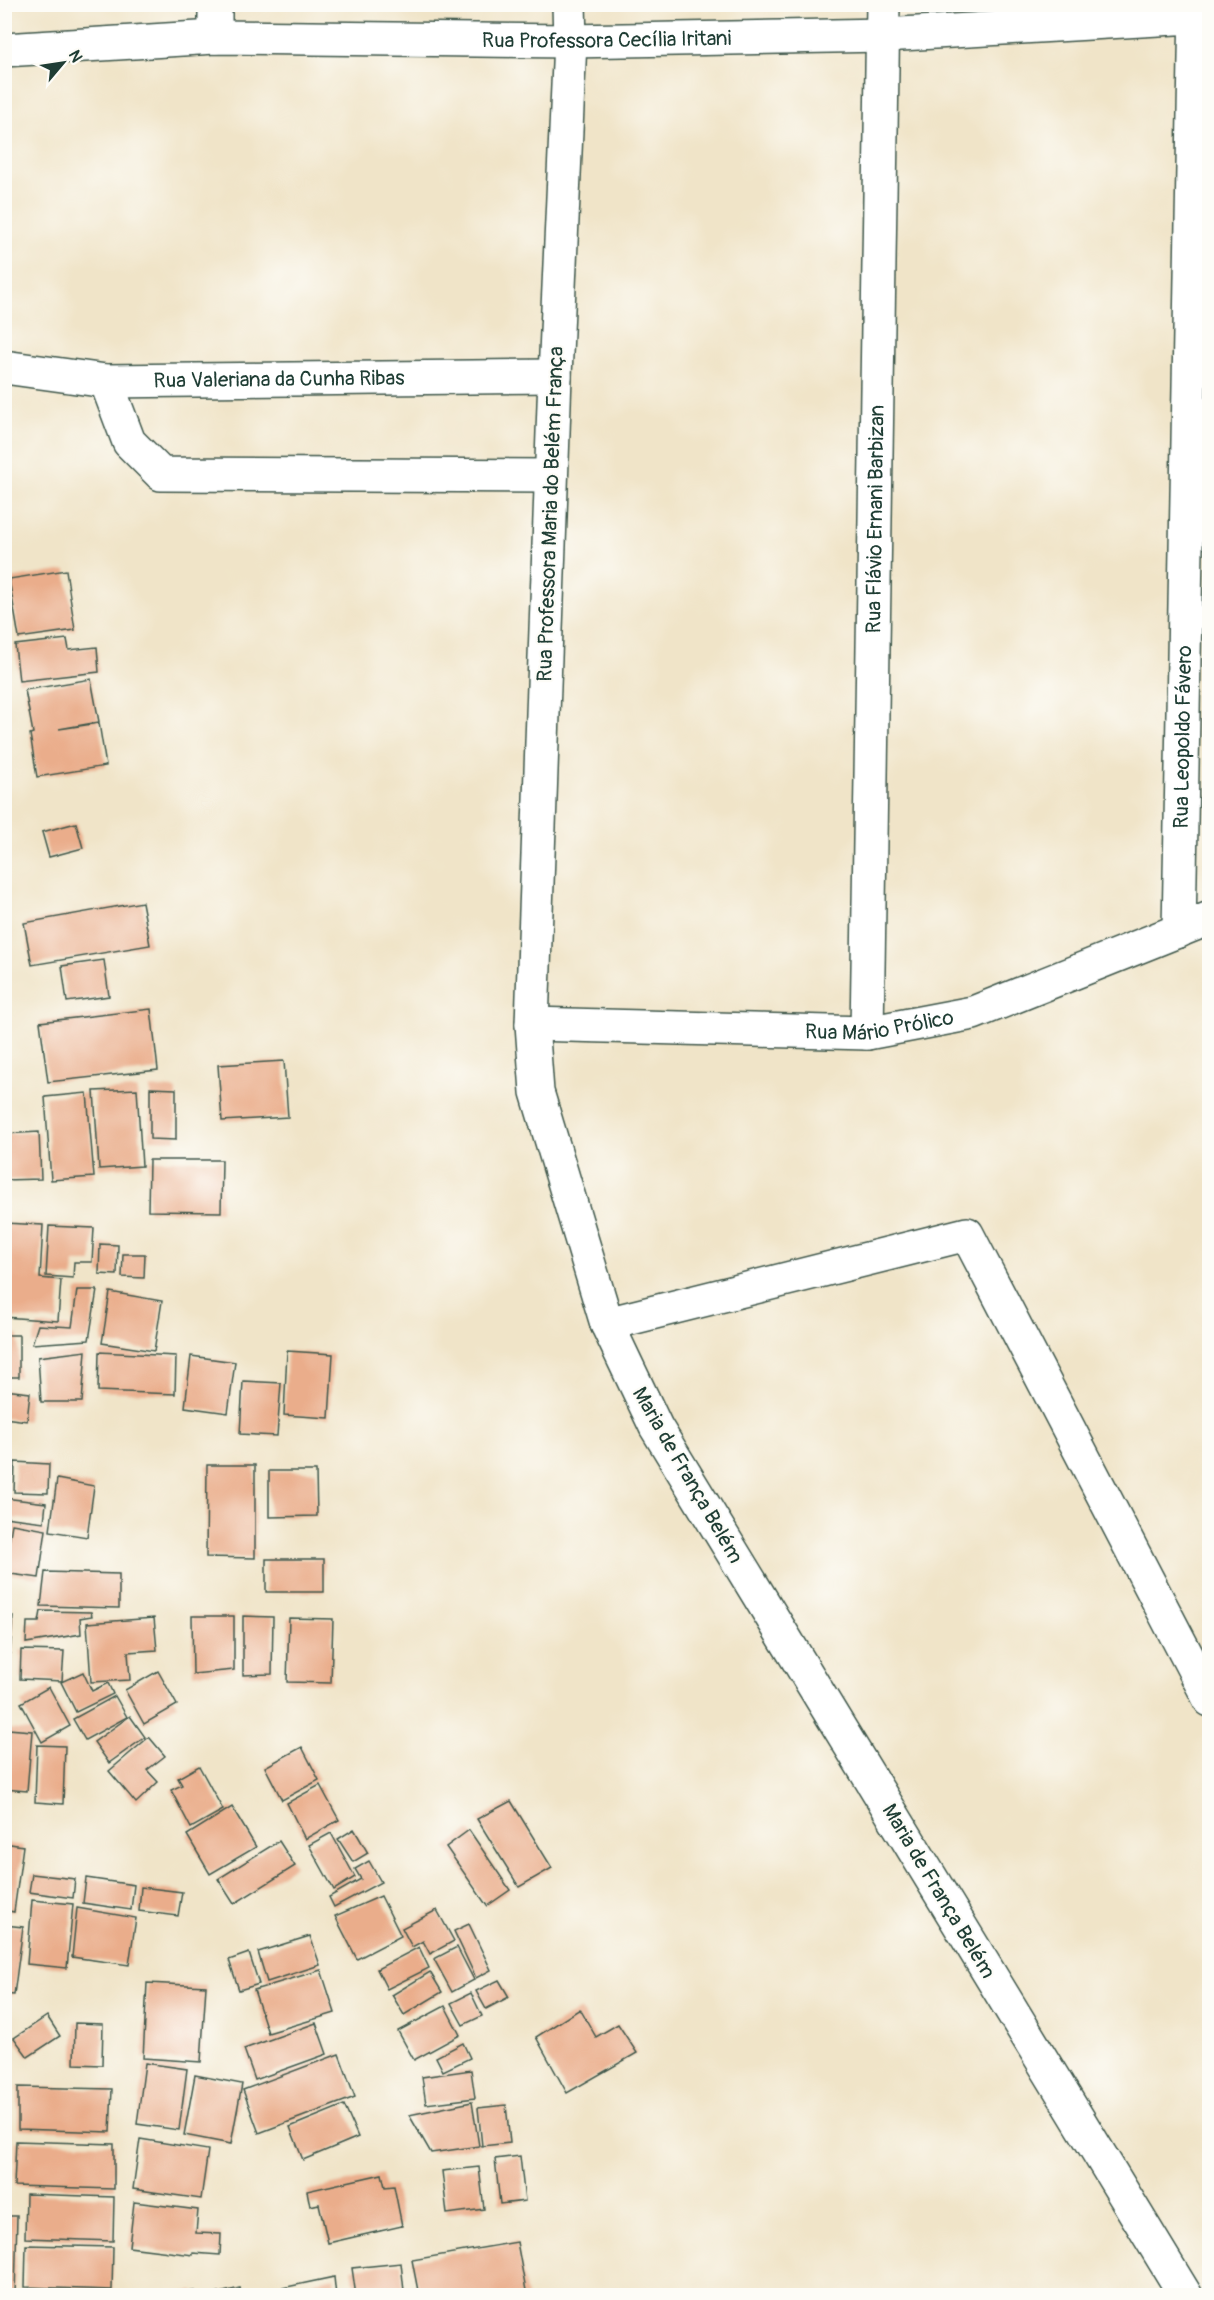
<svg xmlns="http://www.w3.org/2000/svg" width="1214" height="2300" font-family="Pangolin,sans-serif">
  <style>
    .building { fill: #eaad8b }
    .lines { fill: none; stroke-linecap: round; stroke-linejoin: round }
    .minor-casing { stroke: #3e564a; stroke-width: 36 }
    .minor { stroke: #fff; stroke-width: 33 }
    .labels { text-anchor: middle; stroke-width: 4.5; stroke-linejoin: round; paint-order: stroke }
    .street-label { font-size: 21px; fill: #1f3d34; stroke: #fdfcf7 }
  </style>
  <rect width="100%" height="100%" fill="#fdfcf7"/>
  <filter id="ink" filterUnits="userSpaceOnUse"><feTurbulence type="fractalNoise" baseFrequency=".0167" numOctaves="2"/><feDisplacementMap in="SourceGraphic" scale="12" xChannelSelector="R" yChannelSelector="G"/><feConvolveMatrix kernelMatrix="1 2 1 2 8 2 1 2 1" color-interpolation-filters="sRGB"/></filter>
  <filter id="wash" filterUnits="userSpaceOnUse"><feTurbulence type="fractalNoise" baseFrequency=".008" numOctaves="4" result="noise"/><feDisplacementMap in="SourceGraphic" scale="24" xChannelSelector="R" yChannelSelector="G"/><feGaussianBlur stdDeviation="1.35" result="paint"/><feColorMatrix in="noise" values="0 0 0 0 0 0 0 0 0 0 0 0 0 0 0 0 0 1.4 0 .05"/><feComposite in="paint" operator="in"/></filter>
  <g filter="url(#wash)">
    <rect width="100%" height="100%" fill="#f0e4c8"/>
    <g id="blocks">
      <g class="building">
        <polygon points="66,570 75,630 19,638 9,579"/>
        <polygon points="67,639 69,650 97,647 99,672 19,681 15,645"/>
        <polygon points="91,679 99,722 59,729 99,723 106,766 37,777 30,734 33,733 25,690"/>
        <polygon points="76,823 83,848 49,857 42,832"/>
        <polygon points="142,902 150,945 32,965 24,923"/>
        <polygon points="104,960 109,996 67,1002 62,966"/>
        <polygon points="151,1009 158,1070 48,1082 40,1022"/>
        <polygon points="284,1061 288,1117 222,1121 218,1065"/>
        <polygon points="150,1088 176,1089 176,1140 150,1139"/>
        <polygon points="137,1089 142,1166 99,1169 94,1091"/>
        <polygon points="87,1093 94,1177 51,1180 45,1097"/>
        <polygon points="39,1132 41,1179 4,1180 4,1134"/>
        <polygon points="149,1160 222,1160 221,1212 148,1211"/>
        <polygon points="4,1223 43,1225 40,1278 61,1280 58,1321 4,1317"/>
        <polygon points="49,1226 94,1228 92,1262 74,1262 73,1278 46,1276"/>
        <polygon points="100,1244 118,1245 117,1275 99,1274"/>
        <polygon points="123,1254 145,1254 144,1278 122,1277"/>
        <polygon points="77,1290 97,1290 89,1340 32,1344 38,1325 72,1327"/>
        <polygon points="110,1292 162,1301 154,1351 102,1343"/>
        <rect x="5" y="1335" width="14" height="42"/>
        <polygon points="86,1351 82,1402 41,1402 38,1357"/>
        <polygon points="287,1351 333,1354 329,1418 284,1415"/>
        <polygon points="99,1352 176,1356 175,1394 98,1391"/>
        <polygon points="191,1356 235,1362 228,1413 185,1407"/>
        <polygon points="243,1381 281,1383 277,1436 240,1434"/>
        <polygon points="4,1390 30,1393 27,1421 4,1418"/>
        <polygon points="15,1462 49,1464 48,1493 14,1492"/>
        <polygon points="207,1465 255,1465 255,1558 206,1557"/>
        <polygon points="269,1471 316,1471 317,1516 269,1517"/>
        <polygon points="57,1479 94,1486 87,1537 50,1531"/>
        <polygon points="4,1498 46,1503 44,1522 4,1517"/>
        <polygon points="12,1524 46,1530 39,1578 4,1573"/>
        <rect x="266" y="1559" width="58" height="33"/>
        <polygon points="45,1572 119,1574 119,1608 41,1606"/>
        <polygon points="41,1611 91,1612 92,1616 80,1618 81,1634 26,1643 27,1622 39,1622"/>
        <polygon points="4,1616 13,1616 10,1653 4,1652"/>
        <polygon points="192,1616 234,1616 234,1670 193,1674"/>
        <polygon points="243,1616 273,1617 272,1674 243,1675"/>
        <polygon points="154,1618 157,1650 128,1652 130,1680 91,1682 87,1623"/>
        <polygon points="289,1618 333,1619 331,1683 287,1682"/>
        <polygon points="21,1650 64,1651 62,1681 20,1679"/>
        <polygon points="4,1659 8,1659 7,1681 4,1681"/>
        <polygon points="158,1671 177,1705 144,1724 125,1690"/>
        <polygon points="83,1672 92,1691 108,1683 113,1694 76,1712 61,1682"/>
        <polygon points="49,1687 70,1726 42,1742 21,1703"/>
        <polygon points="115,1696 127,1717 85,1740 73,1719"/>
        <polygon points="130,1716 145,1737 109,1763 94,1742"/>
        <polygon points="8,1729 32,1731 27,1791 4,1789"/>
        <polygon points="149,1737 165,1756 147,1770 158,1782 136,1803 109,1771"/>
        <polygon points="37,1745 65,1746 63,1804 35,1802"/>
        <polygon points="302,1747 319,1780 282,1800 265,1767"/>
        <polygon points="199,1766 223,1810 191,1828 171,1790 182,1785 178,1778"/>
        <polygon points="320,1785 339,1820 305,1839 287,1803"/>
        <polygon points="511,1801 552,1868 519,1887 477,1819"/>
        <polygon points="232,1807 256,1847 210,1874 187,1835"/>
        <polygon points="354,1829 368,1853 353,1862 338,1839"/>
        <polygon points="469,1830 510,1890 487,1906 446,1847"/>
        <polygon points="331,1833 355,1877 334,1890 309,1845"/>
        <polygon points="279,1841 295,1866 234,1904 218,1879"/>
        <polygon points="4,1843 23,1846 14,1912 4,1910"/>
        <polygon points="369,1861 381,1882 334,1907 329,1897 361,1879 355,1869"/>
        <polygon points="32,1874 75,1879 73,1898 29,1892"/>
        <polygon points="86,1878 134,1885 131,1910 83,1903"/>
        <polygon points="141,1887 182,1892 178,1916 139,1911"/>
        <polygon points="381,1896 401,1936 357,1959 335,1916"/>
        <polygon points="32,1900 73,1904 67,1968 27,1964"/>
        <polygon points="77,1908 136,1918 129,1965 72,1957"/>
        <polygon points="437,1910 454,1941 430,1954 423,1941 412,1947 402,1928"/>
        <polygon points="469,1924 491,1970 476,1978 454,1931"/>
        <polygon points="4,1925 23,1927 14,1995 4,1994"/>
        <polygon points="310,1936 320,1965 267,1982 258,1952"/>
        <polygon points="419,1947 429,1968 387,1989 377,1969"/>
        <polygon points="457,1947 474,1980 452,1992 434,1959"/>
        <polygon points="249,1953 259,1984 239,1990 229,1960"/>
        <polygon points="321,1970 335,2013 268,2033 254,1990"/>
        <polygon points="430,1972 442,1992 404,2015 392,1995"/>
        <polygon points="499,1980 509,1997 486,2009 476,1991"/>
        <polygon points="147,1983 206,1986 201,2062 143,2058"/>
        <polygon points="471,1993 482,2016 463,2025 451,2003"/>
        <polygon points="445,2006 460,2035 414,2060 398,2031"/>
        <polygon points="580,2009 596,2037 618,2024 637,2053 567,2093 536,2037"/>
        <polygon points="47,2016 60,2036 28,2057 14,2038"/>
        <polygon points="75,2023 103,2024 102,2065 74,2064"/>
        <polygon points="316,2023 327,2054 255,2080 244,2049"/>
        <polygon points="463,2043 470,2058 443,2071 436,2057"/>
        <polygon points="339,2054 355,2097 259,2133 243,2090"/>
        <polygon points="145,2063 187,2069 179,2130 137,2124"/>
        <polygon points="471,2070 475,2098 426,2104 422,2077"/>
        <polygon points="195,2075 242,2084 231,2144 184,2135"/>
        <polygon points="18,2087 112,2089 110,2132 18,2129"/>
        <polygon points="472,2102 479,2146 431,2153 409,2115"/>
        <polygon points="344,2105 358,2137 303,2160 290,2127"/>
        <polygon points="506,2105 510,2143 482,2146 478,2108"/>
        <polygon points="140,2139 208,2150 201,2199 133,2189"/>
        <polygon points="16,2141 114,2144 114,2189 14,2186"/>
        <polygon points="520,2156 525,2201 500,2204 495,2159"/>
        <polygon points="479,2167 484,2209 447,2214 442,2171"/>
        <polygon points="382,2174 385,2187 394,2186 402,2226 328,2243 319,2204 310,2206 307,2191"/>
        <polygon points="26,2194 114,2197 113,2241 25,2238"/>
        <polygon points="134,2202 198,2210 196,2233 221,2234 220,2255 193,2253 193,2255 129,2247"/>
        <polygon points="4,2216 17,2216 15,2296 4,2296"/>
        <polygon points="517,2242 527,2296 419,2296 412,2260"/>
        <polygon points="26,2245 113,2247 112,2290 25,2287"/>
        <polygon points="401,2263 404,2291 356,2296 352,2268"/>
        <polygon points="334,2277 336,2296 284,2296 282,2288"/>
        <polygon points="240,2288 242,2296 211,2296 211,2295"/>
        <polygon points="194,2291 195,2296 174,2296 174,2294"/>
      </g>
    </g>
  </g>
  <g filter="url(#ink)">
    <use href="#blocks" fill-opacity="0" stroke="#3e564a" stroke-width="1.5"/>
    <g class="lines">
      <g class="minor-casing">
        <g id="minor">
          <polyline points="215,4 215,37"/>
          <polyline points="569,4 570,41 555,376 532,1024 537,1092 607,1324"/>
          <path id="s1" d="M4 50 215 37 570 41 884 35 1210 16"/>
          <path id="s2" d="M4 367 106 381 555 376"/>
          <polyline points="106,381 129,442 161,474 551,476"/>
          <path id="s3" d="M1179 931 1196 4"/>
          <path id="s4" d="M532 1024 867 1033 973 1013 1210 918"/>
          <path id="s5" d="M867 1033 883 4"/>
          <polyline points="1186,2296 656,1427 607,1324 967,1234 1210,1700"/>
        </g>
      </g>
      <use href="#minor" class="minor"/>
    </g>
  </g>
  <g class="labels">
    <g class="street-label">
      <text dy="7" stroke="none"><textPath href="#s1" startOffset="603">Rua Professora Cecília Iritani</textPath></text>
      <text dy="7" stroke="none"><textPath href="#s2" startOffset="276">Rua Valeriana da Cunha Ribas</textPath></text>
      <text transform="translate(550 514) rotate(-88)" y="7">Rua Professora Maria do Belém França</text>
      <text dy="7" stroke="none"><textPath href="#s5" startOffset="514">Rua Flávio Ernani Barbizan</textPath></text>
      <text dy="7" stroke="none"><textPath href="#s3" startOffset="194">Rua Leopoldo Fávero</textPath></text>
      <text dy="7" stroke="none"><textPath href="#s4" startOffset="348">Rua Mário Prólico</textPath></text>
      <text transform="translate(688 1475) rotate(60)" y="7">Maria de França Belém</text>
      <text transform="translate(939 1891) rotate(59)" y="7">Maria de França Belém</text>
    </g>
  </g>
  <rect width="1214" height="2300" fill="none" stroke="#fdfcf7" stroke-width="24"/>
  <g transform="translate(63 63) rotate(61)" stroke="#fdfcf7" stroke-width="4.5" paint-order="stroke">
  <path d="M0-4.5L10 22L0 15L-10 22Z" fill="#1f3d34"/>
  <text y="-9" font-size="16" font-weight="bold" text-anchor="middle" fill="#1f3d34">N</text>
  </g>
</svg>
